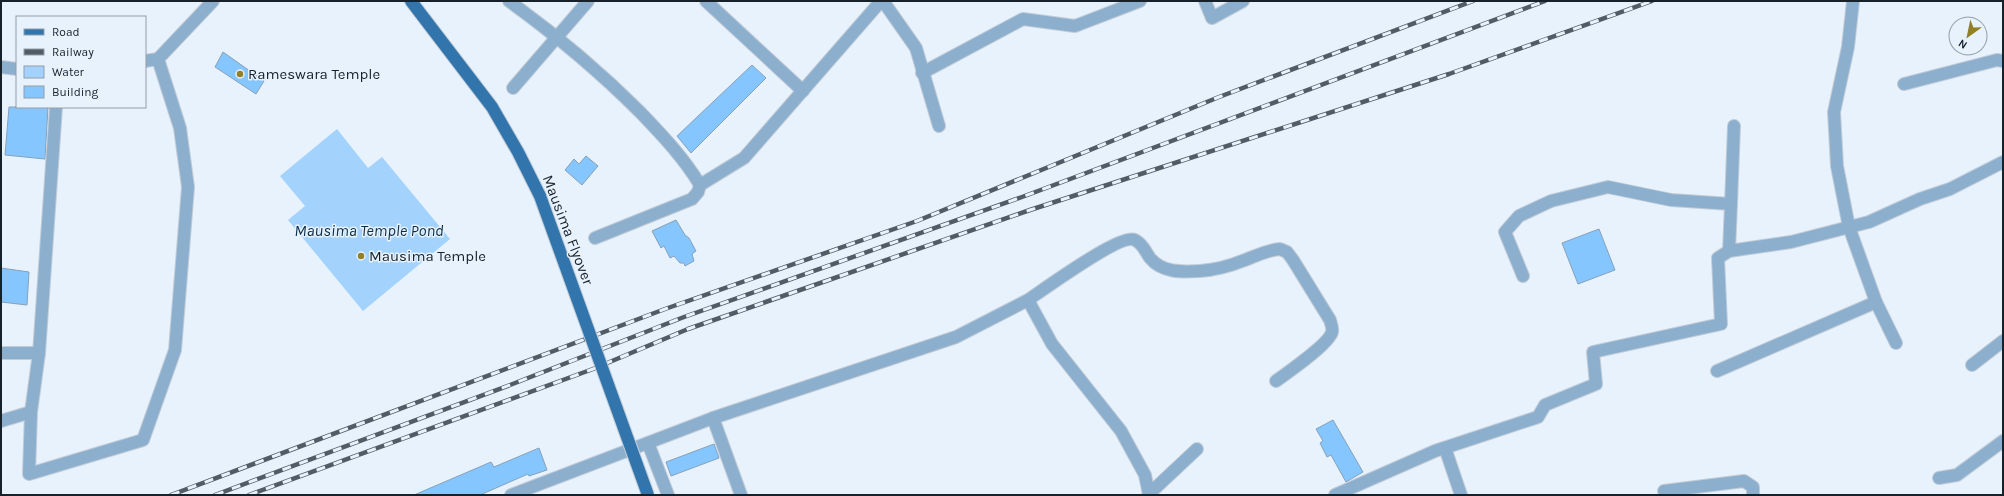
<svg xmlns="http://www.w3.org/2000/svg" width="2004" height="496" font-family="Karla,sans-serif">
  <style>
    .water { fill: #a3d2fd }
    .building { fill: #86c6fe; stroke: #86a1ba }
    .lines { fill: none; stroke-linecap: round; stroke-linejoin: round }
    .minor-casing { stroke: #c1ccd7; stroke-width: 14 }
    .major-casing { stroke: #c1ccd7; stroke-width: 14 }
    .minor { stroke: #8dafce; stroke-width: 12 }
    .major { stroke: #3175ac; stroke-width: 12 }
    .rail-casing { stroke: #515c66; stroke-width: 4.5 }
    .rail { stroke: #e7f2fd; stroke-width: 3; stroke-dasharray: 9; stroke-linecap: butt }
    .major-bridge-casing { stroke: #c1ccd7; stroke-width: 14; stroke-linecap: butt }
    .major-bridge { stroke: #3175ac; stroke-width: 12 }
    .poi-dot { fill: #937f26; stroke: #e7f2fd; stroke-width: 1.5 }
    .labels { text-anchor: middle; stroke-width: 3; stroke-linejoin: round; paint-order: stroke }
    .poi-label { font-size: 15px; fill: #16212a; stroke: #e7f2fd; text-anchor: start }
    .street-label { font-size: 15px; fill: #16212a; stroke: #e7f2fd }
    .water-label { font-size: 16px; font-style: italic; fill: #0a2d49; stroke: #e7f2fd }
  </style>
  <rect width="100%" height="100%" fill="#e7f2fd"/>
  <polygon class="water" points="337,129 368,168 382,157 450,239 363,311 288,220 305,206 280,176"/>
  <g class="building">
    <polygon points="223,52 264,81 256,94 215,67"/>
    <polygon points="752,65 766,78 691,153 677,136"/>
    <polygon points="9,107 48,107 45,159 5,155"/>
    <polygon points="586,156 598,166 582,185 565,170 574,159 579,164"/>
    <polygon points="676,220 685,235 689,238 696,251 692,254 694,261 685,266 684,263 680,263 674,256 670,258 664,246 661,248 652,231"/>
    <polygon points="1599,229 1615,270 1578,284 1562,243"/>
    <polygon points="1,268 29,272 27,305 1,302"/>
    <polygon points="1333,420 1363,472 1346,482 1331,455 1327,457 1320,443 1323,441 1316,429"/>
    <polygon points="714,444 719,458 671,476 666,462"/>
    <polygon points="539,448 547,470 529,476 528,474 480,495 414,495 491,462 494,467"/>
  </g>
  <g class="lines">
    <g class="minor-casing">
      <g id="minor">
        <path d="M509 1C556 35 599 71 640 112 662 135 684 158 700 185L698 192 692 199 595 238"/>
        <polyline points="706,1 803,91"/>
        <polyline points="883,1 916,48 939,126"/>
        <polyline points="1205,1 1212,18 1243,1"/>
        <polyline points="1853,1 1848,47 1834,112 1837,166 1849,227 1876,302 1896,343"/>
        <polyline points="145,61 158,59 213,1"/>
        <polyline points="1,67 17,69"/>
        <polyline points="922,73 1023,19 1075,26 1140,1"/>
        <polyline points="1904,84 1997,60 2003,61"/>
        <polyline points="513,88 588,1"/>
        <polyline points="56,107 39,353 31,412 29,474 143,440 175,350 188,187 180,128 158,59"/>
        <polyline points="700,185 744,158 881,1"/>
        <polyline points="1731,204 1734,126"/>
        <polyline points="1523,276 1505,232 1519,216 1551,201 1608,187 1671,200 1731,204 1729,251"/>
        <path d="M1028 300C1043 290 1121 233 1135 240 1143 244 1145 251 1150 258 1162 273 1182 272 1200 271 1213 270 1230 266 1242 261 1254 257 1266 250 1280 249L1287 252 1293 260 1330 320C1331 324 1333 328 1332 332 1329 344 1287 373 1276 381"/>
        <polyline points="1,353 39,353"/>
        <polyline points="1972,365 2003,341"/>
        <polyline points="1717,371 1876,302"/>
        <polyline points="713,418 741,495"/>
        <polyline points="1,421 31,412"/>
        <polyline points="648,443 668,495"/>
        <polyline points="1445,448 1461,495"/>
        <polyline points="1939,478 1957,475 2003,441"/>
        <polyline points="1664,491 1744,481 1753,487 1753,495"/>
        <polyline points="1149,494 1197,449"/>
        <polyline points="511,495 713,418 956,337 1028,300 1052,344 1121,431 1145,475 1149,495"/>
        <polyline points="1335,495 1435,451 1538,417 1545,405 1596,384 1593,352 1721,324 1718,258 1729,251 1791,242 1869,222 1920,199 1950,189 2003,162"/>
      </g>
    </g>
    <g class="major-casing">
      <polyline id="major" points="411,1 492,107 518,152 540,196"/>
    </g>
    <use href="#minor" class="minor"/>
    <use href="#major" class="major"/>
    <g class="rail-casing">
      <g id="rail">
        <polyline points="171,495 665,309 917,221 1219,97 1473,1"/>
        <polyline points="215,495 510,385 684,317 1022,197 1545,1"/>
        <polyline points="249,495 593,369 688,329 1030,210 1449,74 1652,1"/>
      </g>
    </g>
    <use href="#rail" class="rail"/>
    <g class="major-bridge-casing">
      <polyline id="major-bridge" points="540,196 648,495"/>
    </g>
    <use href="#major-bridge" class="major-bridge"/>
  </g>
  <g class="poi-dot">
    <circle cx="240" cy="74" r="4"/>
    <circle cx="361" cy="256" r="4"/>
  </g>
  <g class="labels">
    <g class="poi-label">
      <text x="248" y="79">Rameswara Temple</text>
      <text x="369" y="261">Mausima Temple</text>
    </g>
    <g class="street-label">
      <text transform="translate(568 230) rotate(69)" y="5">Mausima Flyover</text>
    </g>
    <g class="water-label">
      <text x="369" y="236">Mausima Temple Pond</text>
    </g>
  </g>
  <rect width="2004" height="496" fill="none" stroke="#16212a" stroke-width="4"/>
  <rect x="16" y="16" width="130" height="92" fill="#e7f2fd" stroke="#939ea9"/>
  <rect x="24" y="29" width="20" height="6" fill="#3175ac" stroke="#939ea9"/>
  <text x="52" y="36" font-size="12" fill="#16212a">Road</text>
  <rect x="24" y="49" width="20" height="6" fill="#515c66" stroke="#939ea9"/>
  <text x="52" y="56" font-size="12" fill="#16212a">Railway</text>
  <rect x="24" y="66" width="20" height="12" fill="#a3d2fd" stroke="#939ea9"/>
  <text x="52" y="76" font-size="12" fill="#16212a">Water</text>
  <rect x="24" y="86" width="20" height="12" fill="#86c6fe" stroke="#939ea9"/>
  <text x="52" y="96" font-size="12" fill="#16212a">Building</text>
  <g transform="translate(1968 36) rotate(213)"><circle r="19" fill="#e7f2fd" stroke="#939ea9"/>
  <path d="M0-3L7 15L0 10L-7 15Z" fill="#937f26"/>
  <text y="-6" font-size="11" font-weight="bold" text-anchor="middle" fill="#16212a">N</text>
  </g>
</svg>
